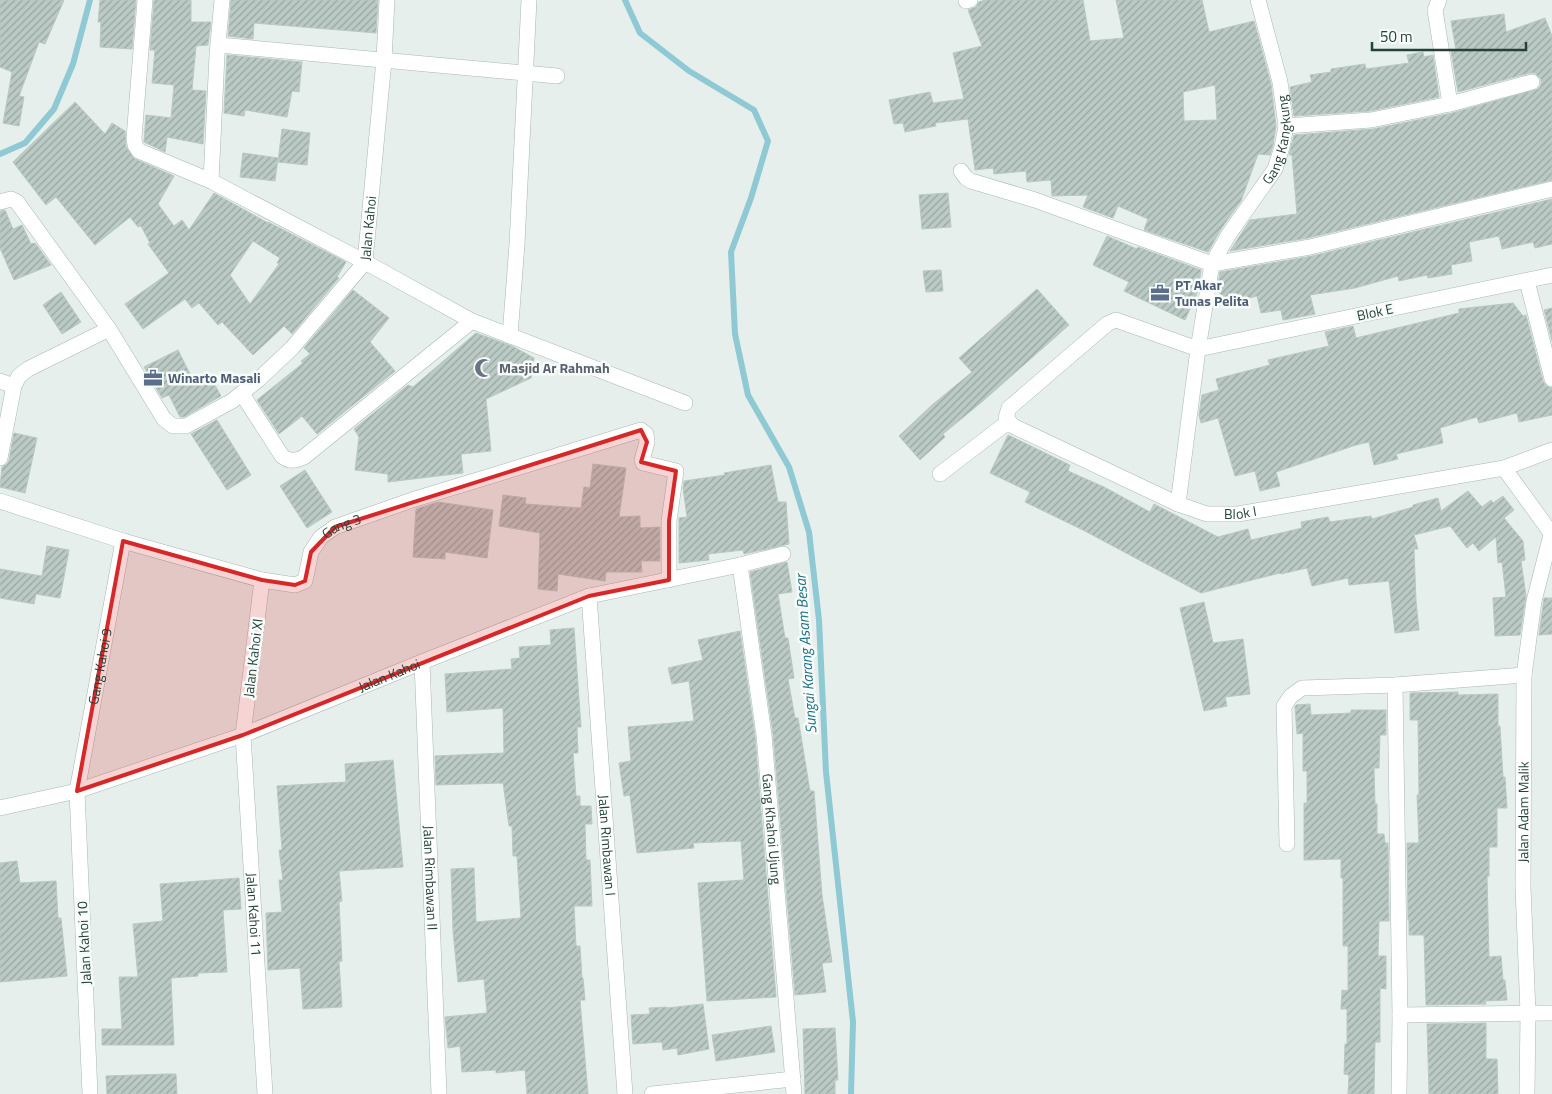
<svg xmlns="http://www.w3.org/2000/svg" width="1552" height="1094" font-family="'Titillium Web',sans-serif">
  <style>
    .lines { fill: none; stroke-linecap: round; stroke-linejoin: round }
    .stream { stroke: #8ec9d4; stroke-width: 6 }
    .building { fill: url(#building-hatch); stroke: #b8c9c2; fill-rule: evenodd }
    .minor-casing { stroke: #a8b8b2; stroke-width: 16 }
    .minor { stroke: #fff; stroke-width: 15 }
    .marked { fill: #d62828; fill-opacity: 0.2; stroke: #d62828; stroke-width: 4; stroke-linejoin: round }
    .labels { text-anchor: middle; stroke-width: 5; stroke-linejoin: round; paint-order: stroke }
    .street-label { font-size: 14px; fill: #24423a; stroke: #f7fbf9 }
    .service-label { font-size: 14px; font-weight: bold; fill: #4e5e75; stroke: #f7fbf9; text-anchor: start }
    .worship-label { font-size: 14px; font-weight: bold; fill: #5b616d; stroke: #f7fbf9; text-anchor: start }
    .water-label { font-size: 15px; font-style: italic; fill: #1c6f80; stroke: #f7fbf9 }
  </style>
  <defs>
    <pattern id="building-hatch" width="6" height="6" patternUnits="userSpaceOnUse" patternTransform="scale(1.25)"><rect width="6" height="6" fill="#bbcac4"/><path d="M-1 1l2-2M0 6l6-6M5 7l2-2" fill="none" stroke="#98a6a0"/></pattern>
  </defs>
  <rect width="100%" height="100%" fill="#e6efeb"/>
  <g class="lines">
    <g class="stream">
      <polyline points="625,0 640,33 689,71 754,110 768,141 751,198 731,252 735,334 748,395 789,467 809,532 819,620 826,772 853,1022 851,1094"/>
      <polyline points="0,154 25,143 54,109 73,64 90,0"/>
    </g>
  </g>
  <g class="building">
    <polygon points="0,0 64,0 45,44 39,42 19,96 24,97 19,126 3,123 12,72 0,67"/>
    <polygon points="100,0 136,0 132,49 100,47 101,22 98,22"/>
    <polygon points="154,0 191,0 191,22 211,22 208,45 196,46 192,90 206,91 203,144 167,137 165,152 144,142 146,115 171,118 174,85 152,83 155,50 150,50"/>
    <polygon points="231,0 378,0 376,33 254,23 253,39 228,36"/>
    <path d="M985 0H1083L1090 41 1124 38 1116 0H1202L1209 32 1254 21 1271 84 1276 126 1273 145 1270 155 1258 154 1241 201 1221 229 1208 252 1144 230 1148 219 1118 206 1113 218 1083 207 1088 195 1052 196 1051 180 1027 182 1026 171 994 174 993 168 975 170 968 119 935 123 936 126 905 132 903 123 894 124 889 100 930 92 933 103 964 99 953 53 982 46 968 10 976 7 979 2ZM1215 85 1217 120 1184 121 1183 92Z"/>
    <polygon points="1504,14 1506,32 1545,18 1552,36 1552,180 1308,238 1230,251 1250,220 1297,214 1292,155 1289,155 1294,135 1373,129 1452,113 1538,89 1541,85 1541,79 1535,73 1530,73 1458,92 1451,51 1456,50 1451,21"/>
    <polygon points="1423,52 1424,57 1433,55 1439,97 1370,111 1294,116 1290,87 1312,82 1310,75 1331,72 1331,69 1365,64 1366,69 1409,63 1407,55"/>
    <polygon points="227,55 302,62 299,92 292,91 287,117 245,110 244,116 224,113"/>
    <path d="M75 102 105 134 112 123 125 131 126 147 135 159 174 176 158 204 174 226 182 220 189 230 214 193 268 223V222L346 262 337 277 339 278 292 334 284 326 253 355 222 322 218 325 199 303 192 308 185 299 143 329 125 304 169 273 148 244 150 243 141 226 138 227 130 217 95 245 56 197 46 205 13 162ZM253 241 280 258 277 263 279 264 250 304 230 275Z"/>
    <polygon points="282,129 310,133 307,165 278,162"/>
    <polygon points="243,153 278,158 275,181 240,177"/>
    <polygon points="948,193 951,227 922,229 919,195"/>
    <polygon points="1552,199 1552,244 1535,248 1533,242 1502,249 1499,236 1469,242 1472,261 1451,265 1452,274 1428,278 1427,275 1399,281 1398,276 1355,288 1310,295 1315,314 1283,320 1281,310 1261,313 1257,296 1223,304 1218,285 1220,272 1312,256"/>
    <polygon points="5,210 13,229 22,225 31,244 35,243 51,265 14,280 0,248 0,211"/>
    <polygon points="1107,236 1137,249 1138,247 1201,270 1198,291 1185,320 1124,291 1129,282 1093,265"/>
    <polygon points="941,270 943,291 926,292 923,271"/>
    <polygon points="1037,289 1069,325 983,401 943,434 945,437 920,460 899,436 932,405 972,372 959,358"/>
    <polygon points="353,290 389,318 370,342 395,371 317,434 302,416 279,434 257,400 303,363 301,361 310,354 304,348"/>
    <polygon points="61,292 81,322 62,334 43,305"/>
    <polygon points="1513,303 1523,316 1526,315 1543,381 1546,386 1552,388 1552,415 1519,422 1517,413 1479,423 1477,417 1440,428 1443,443 1396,454 1398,459 1374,465 1369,442 1356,445 1276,472 1280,486 1260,491 1255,471 1235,476 1218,418 1201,423 1199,415 1202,395 1219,390 1216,379 1270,365 1268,360 1329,346 1325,332 1353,326 1356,338 1459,313 1459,309"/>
    <polygon points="1552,308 1552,341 1544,310"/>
    <polygon points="476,333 512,346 534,358 531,378 486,399 491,451 461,454 463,473 388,482 388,474 355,470 359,437 354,429 408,385 413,387"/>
    <polygon points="178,350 196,386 211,378 221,396 184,417 180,417 169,395 162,398 144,367"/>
    <polygon points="217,420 251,475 227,490 191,434"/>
    <polygon points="14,433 37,438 25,493 0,487 2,467 7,464 9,460"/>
    <polygon points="1008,435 1070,465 1068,471 1104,487 1150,512 1154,504 1218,537 1248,529 1251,540 1302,528 1301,522 1328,517 1330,522 1371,516 1372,519 1413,507 1413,505 1438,498 1441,511 1468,491 1482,507 1491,500 1493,503 1503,496 1514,510 1504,518 1523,541 1525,560 1521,561 1526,596 1520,635 1495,636 1493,598 1506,597 1502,562 1498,563 1496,537 1479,551 1473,543 1467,548 1450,526 1414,535 1418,549 1414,549 1416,601 1419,630 1395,633 1389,581 1349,585 1348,578 1312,586 1307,568 1281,574 1280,573 1201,593 1083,530 1025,502 1030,492 990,473"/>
    <polygon points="593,464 626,468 619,517 640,516 640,528 660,527 660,561 641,561 642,572 606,572 605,581 558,574 557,591 538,589 540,533 499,526 503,495 526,498 525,504 581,508 584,487 590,488"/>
    <polygon points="771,465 778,502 786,502 789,544 744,554 743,550 708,554 709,560 679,563 679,518 687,517 683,488 684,481 725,475 724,473"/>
    <polygon points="305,470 332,512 307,528 280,486"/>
    <polygon points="438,502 493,510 487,558 445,552 445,559 413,557 416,509"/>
    <polygon points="47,546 69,550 60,598 36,594 34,604 0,598 0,569 42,576"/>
    <polygon points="787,562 792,592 778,594 785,638 788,638 794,678 788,679 795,718 798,718 810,791 814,791 822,895 832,962 822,963 826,992 795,995 773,734 750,572"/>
    <polygon points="1544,598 1552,598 1552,634 1539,635"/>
    <polygon points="1204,602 1213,643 1243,639 1250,694 1225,697 1227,706 1204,711 1180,608"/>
    <polygon points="574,628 581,727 577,727 578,753 573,753 576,796 580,796 580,806 591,806 592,824 585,824 586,860 590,860 592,906 574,906 576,946 580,946 582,978 583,978 585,1000 580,1000 588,1094 527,1094 525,1070 496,1073 496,1070 462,1072 460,1046 448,1048 445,1017 487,1013 484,979 458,982 453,931 451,869 474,868 476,922 521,918 517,856 513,856 512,826 509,826 503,783 436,785 435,756 504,753 503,708 447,712 445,674 512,669 511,659 520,658 519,647 551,645 550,630"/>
    <polygon points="740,631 755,736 776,997 707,1001 698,883 744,880 741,841 693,843 694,848 637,853 630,795 624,796 619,763 631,761 628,727 694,721 689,681 672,684 668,668 703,660 698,640"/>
    <polygon points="1458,692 1458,695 1498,694 1498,727 1500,726 1503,777 1505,777 1507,808 1497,808 1497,847 1489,847 1489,876 1487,876 1489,957 1501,956 1503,980 1505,980 1507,1000 1485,1001 1486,1004 1426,1005 1424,935 1409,935 1409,920 1408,920 1407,843 1419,843 1417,795 1419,795 1418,720 1410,720 1410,693"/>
    <polygon points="1310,704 1311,715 1351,713 1351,710 1386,710 1386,735 1380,735 1379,768 1374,768 1375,804 1377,804 1377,834 1384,834 1385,843 1388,843 1389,921 1379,921 1378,956 1386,956 1386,989 1380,988 1380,1042 1375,1042 1374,1094 1348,1094 1349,1075 1344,1074 1345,1044 1347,1044 1347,1009 1341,1009 1342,990 1348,991 1348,946 1343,946 1343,878 1341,878 1341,859 1304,860 1304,803 1307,803 1307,771 1303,771 1303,733 1297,734 1295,707 1296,705"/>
    <polygon points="393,760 403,867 339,871 342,901 339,902 342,961 339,962 342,1007 303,1009 300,968 268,970 266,913 282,912 279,880 283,880 279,850 282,850 277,786 346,782 345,764"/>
    <polygon points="17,861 20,883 56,881 58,918 61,918 67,976 0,982 0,863"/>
    <polygon points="239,878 241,909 223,910 227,972 198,973 198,976 171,978 174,1045 102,1045 102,1029 122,1029 119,977 138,977 133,924 163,921 160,884"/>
    <polygon points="703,1004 709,1049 678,1055 677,1048 663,1050 662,1042 633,1044 631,1015 650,1014 649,1008 667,1007 667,1008"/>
    <polygon points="1486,1023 1486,1059 1497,1059 1498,1094 1429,1094 1427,1024"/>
    <polygon points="771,1026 775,1052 716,1061 712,1035"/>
    <polygon points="835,1028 838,1080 835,1080 835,1094 805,1094 803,1029"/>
    <polygon points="167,1074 176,1074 177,1094 107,1094 106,1076"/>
  </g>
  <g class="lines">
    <g class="minor-casing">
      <g id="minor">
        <polyline points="145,0 134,138 135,145 139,151 211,181 365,262 472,321 685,403"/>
        <polyline points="966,1 970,0"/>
        <polyline points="219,45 557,76"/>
        <polyline points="1450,104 1532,82"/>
        <polyline points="1286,126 1371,120 1450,104 1435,10 1439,0"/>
        <polyline points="961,171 966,178 971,181 1035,200 1212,264 1310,247 1552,189"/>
        <polyline points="211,181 217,55 222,0"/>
        <path id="s1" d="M0 202 11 199 17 202 109 329 164 419 173 426H186L232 401 258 380 292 348 365 262 384 60 387 0"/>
        <path id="s2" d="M1552 275 1198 349 1116 320 1107 324 1009 408 1006 418 1013 426 1178 504 1207 514H1238L1504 468 1552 450"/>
        <polyline points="1527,281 1552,379"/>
        <polyline points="510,336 517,244 529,0"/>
        <polyline points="0,381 14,386"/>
        <path d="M242 394 282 456C290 462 295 461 304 457L472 321"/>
        <polyline points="0,458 14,386 19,376 28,369 109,329"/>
        <polyline points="1504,468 1551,533"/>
        <polyline points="940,474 1008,422"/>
        <path id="s3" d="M0 501 123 541 262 580 295 585 305 581 311 552 321 537 335 527 412 500 641 430 646 434 647 442 642 460 643 463 676 471 669 521V580"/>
        <path id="s4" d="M1178 504 1198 349 1212 264 1229 234 1275 169 1282 147 1286 126 1280 82 1258 0"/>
        <path id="s5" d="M740 565 764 735 794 1094"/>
        <path id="s6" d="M262 580 243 735 265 1094"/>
        <path id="s7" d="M589 596 625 1094"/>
        <path id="s8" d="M422 662 439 1094"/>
        <polyline points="1395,685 1400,1015 1399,1094"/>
        <path id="s9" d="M0 808 77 791 243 735 422 662 589 596 740 565 783 554"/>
        <polyline points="1287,844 1284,706 1291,696 1302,688 1395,685 1524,675"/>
        <polyline points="1400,1015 1552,1013"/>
        <path id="s10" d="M90 1094 77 791 123 541"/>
        <polyline points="652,1094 793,1079"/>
        <path id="s11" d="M1527 1094 1528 1013 1523 887 1524 675 1534 601 1552 531"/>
      </g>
    </g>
    <use href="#minor" class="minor"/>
  </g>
  <path class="marked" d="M641 430 647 442 641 462 676 471 669 521V580L589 596 243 735 77 791 123 541 262 580 295 585 305 581 311 552 335 527Z"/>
  <defs>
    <g id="office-bare" transform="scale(1.5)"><path d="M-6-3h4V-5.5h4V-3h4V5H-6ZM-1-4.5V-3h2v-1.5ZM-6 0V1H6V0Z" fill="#5c6f8a" stroke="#f7fbf9" stroke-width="2.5" paint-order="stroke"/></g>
    <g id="mosque-bare" transform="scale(1.5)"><path d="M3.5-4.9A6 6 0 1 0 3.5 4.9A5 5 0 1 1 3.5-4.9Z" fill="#6b7280" stroke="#f7fbf9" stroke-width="2.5" paint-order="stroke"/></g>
  </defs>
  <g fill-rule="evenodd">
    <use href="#office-bare" x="1160" y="293"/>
    <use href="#mosque-bare" x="484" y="368"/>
    <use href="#office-bare" x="153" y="378"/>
  </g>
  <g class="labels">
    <g class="street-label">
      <text dy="5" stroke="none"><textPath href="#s4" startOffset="386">Gang Kangkung</textPath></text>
      <text dy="5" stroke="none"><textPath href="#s1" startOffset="584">Jalan Kahoi</textPath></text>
      <text transform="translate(1375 312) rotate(-12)" y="5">Blok E</text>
      <text dy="5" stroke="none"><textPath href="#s2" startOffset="855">Blok I</textPath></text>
      <text dy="5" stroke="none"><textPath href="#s3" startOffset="389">Gang 3</textPath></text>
      <text transform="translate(253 658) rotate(-83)" y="5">Jalan Kahoi XI</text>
      <text dy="5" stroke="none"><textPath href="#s10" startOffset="430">Gang Kahoi 9</textPath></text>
      <text dy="5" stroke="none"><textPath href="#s9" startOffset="412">Jalan Kahoi</textPath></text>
      <text dy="5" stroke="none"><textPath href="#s11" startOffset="282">Jalan Adam Malik</textPath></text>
      <text dy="5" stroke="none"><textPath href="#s5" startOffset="266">Gang Khahoi Ujung</textPath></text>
      <text dy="5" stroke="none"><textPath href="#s7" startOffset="250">Jalan Rimbawan I</textPath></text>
      <text dy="5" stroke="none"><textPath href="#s8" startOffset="216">Jalan Rimbawan II</textPath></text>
      <text dy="5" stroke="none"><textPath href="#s6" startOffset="336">Jalan Kahoi 11</textPath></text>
      <text transform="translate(84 943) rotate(-93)" y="5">Jalan Kahoi 10</text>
    </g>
    <g class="service-label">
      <text x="1175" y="290">PT Akar<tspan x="1175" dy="16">Tunas Pelita</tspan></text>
      <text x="168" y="383">Winarto Masali</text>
    </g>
    <g class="worship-label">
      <text x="499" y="373">Masjid Ar Rahmah</text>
    </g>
    <g class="water-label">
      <text transform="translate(806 654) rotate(-94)" y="5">Sungai Karang Asam Besar</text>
    </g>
  </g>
  <path d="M1372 42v8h154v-8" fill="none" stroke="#24423a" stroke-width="2.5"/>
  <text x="1380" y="42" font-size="15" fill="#24423a" stroke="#f7fbf9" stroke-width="4" paint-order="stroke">50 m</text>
</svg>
